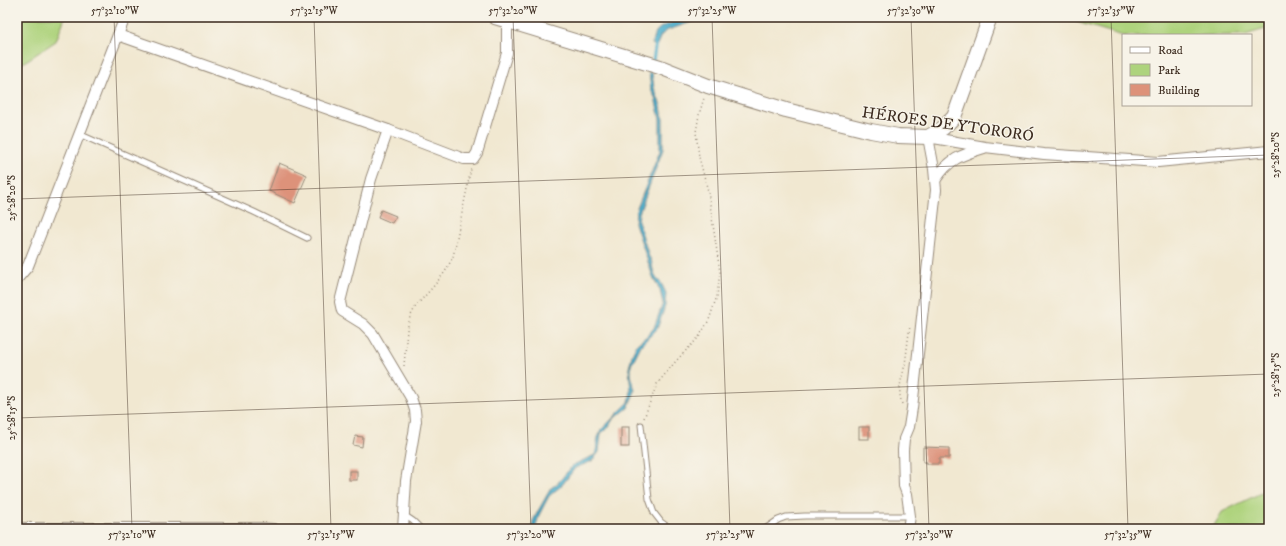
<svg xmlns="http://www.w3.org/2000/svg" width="1286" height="546" font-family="'IM FELL DW Pica',serif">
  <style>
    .green { fill: #aed37d; stroke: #747e4e }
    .water { fill: #50b0ce; stroke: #466d76 }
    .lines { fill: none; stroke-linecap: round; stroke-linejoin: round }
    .stream { stroke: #50b0ce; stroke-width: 3 }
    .building { fill: #dd927a }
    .lane-casing { stroke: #968978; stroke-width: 7 }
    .street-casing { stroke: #968978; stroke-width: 12 }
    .secondary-casing { stroke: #968978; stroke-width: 16 }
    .path { stroke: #968978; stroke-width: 1.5; stroke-dasharray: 1 3; stroke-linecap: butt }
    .lane { stroke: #fff; stroke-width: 5 }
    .street { stroke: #fff; stroke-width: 10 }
    .secondary { stroke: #fff; stroke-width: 14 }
    .ticks { fill: none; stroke: #3b2a1e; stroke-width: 1; stroke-opacity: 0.45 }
    .labels { text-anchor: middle; stroke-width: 3; stroke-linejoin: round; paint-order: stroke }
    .street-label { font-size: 16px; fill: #3b2a1e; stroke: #f7f3e8 }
    .neatline { fill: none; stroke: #3b2a1e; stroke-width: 1.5 }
    .ticks-label { font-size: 10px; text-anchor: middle; fill: #3b2a1e }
  </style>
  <rect width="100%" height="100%" fill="#f7f3e8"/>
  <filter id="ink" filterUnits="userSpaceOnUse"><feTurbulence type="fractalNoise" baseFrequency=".025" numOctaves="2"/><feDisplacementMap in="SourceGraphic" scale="8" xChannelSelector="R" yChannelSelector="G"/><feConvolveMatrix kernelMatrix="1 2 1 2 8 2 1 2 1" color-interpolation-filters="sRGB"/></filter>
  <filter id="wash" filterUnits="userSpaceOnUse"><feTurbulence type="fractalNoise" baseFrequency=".012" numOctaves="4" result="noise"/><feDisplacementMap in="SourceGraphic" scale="16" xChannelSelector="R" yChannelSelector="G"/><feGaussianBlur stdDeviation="0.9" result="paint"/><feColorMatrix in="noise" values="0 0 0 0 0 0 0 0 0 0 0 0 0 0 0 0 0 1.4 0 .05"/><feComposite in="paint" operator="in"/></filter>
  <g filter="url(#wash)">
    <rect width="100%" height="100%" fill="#f1e8d1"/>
    <g class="green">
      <polygon points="17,17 65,17 56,41 17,67"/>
      <polygon points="1066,17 1269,17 1269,28 1245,35 1123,36 1067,19"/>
      <polygon points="1269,489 1269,529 1212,529 1222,512"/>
    </g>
    <g class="water">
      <path d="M695 17H706L668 30 661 35 657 45 652 44C653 41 653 37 655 34 659 23 684 21 695 17Z"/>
      <path d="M649 71 652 73 654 88 661 106 663 119V149L639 213 638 221 649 257 651 259 653 270 656 278 661 283 666 293 665 306 657 329 641 345 631 365V375L635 391 628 408 613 419 608 428 601 433 599 452 592 461 575 468 562 485 549 496 539 515 535 529H532L533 521 538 511 551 488 557 484 573 465 595 455C598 446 596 438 601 430L629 402 631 391 629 368 632 355 637 344 647 336 654 328 663 303 660 290 653 277 635 223 636 211 660 151V119L655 97 651 90Z"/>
    </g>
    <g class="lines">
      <polyline class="stream" points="653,61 656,41"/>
    </g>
    <g id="blocks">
      <g class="building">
        <polygon points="279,163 307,175 295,203 269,191"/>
        <polygon points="381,210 396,216 392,223 378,217"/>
        <rect x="621" y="427" width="8" height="20"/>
        <rect x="859" y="427" width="10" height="12"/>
        <polygon points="355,436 363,437 362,447 353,445"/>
        <polygon points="923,447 949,448 949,458 939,458 939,464 927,464 927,462 923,462"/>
        <rect x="349" y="471" width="8" height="9"/>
      </g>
    </g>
  </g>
  <g filter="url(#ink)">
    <use href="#blocks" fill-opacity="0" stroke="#968978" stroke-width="1"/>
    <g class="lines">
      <g class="lane-casing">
        <g id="lane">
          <polyline points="79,134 254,212 307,238"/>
          <polyline points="641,425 649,499 654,513 661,522 671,529 697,529"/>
          <polyline points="404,515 413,521 421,529"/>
          <polyline points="765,529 778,520 786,517 805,516 910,516"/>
        </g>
      </g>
      <g class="street-casing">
        <g id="street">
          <polyline points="118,35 388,130 464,159 473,159 477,153 507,53 507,21"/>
          <polyline points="388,130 371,179 340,302 342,311 363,324 373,334 411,398 415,410 416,421 406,481 403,529"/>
          <path d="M936 179C949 159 961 155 984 148"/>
          <polyline points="17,279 28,266 125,17"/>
          <polyline points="17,528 262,528 274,529"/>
          <polyline points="908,529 910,516 907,494 904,486 903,450 904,439 909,427 912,408 936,190 934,169 928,137 985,147 1044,154 1158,162 1269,151"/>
        </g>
      </g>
      <g class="secondary-casing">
        <polyline id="secondary" points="495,17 660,67 708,86 786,110 871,131 898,136 928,137 943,128 954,117 990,17"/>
      </g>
      <g class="path">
        <polyline points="404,366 407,330 410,317 416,306 433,287 445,272 453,257 471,169"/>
        <path d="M902 404C897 390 902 378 905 364 907 351 908 338 910 326"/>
        <polyline points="644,418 657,384 676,361 699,337 709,320 717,296 720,272 708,191 699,157 696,132 699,115 704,98"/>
      </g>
      <use href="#lane" class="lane"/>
      <use href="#street" class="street"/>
      <use href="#secondary" class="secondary"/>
    </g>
  </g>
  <path class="ticks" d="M114 17 132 529M314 17 331 529M513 17 531 529M712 17 730 529M911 17 929 529M1111 17 1128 529M17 199 1269 155M17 418 1269 374"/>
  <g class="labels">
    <g class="street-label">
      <text transform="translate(948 123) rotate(8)" y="6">HÉROES DE YTORORÓ</text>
    </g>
  </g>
  <rect width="1286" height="546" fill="none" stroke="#f7f3e8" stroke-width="44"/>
  <rect x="1122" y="34" width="130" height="72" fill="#f7f3e8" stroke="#aca397"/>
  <rect x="1130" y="47" width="20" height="6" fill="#ffffff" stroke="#aca397"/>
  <text x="1158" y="54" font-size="12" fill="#3b2a1e">Road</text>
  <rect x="1130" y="64" width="20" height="12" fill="#aed37d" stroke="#aca397"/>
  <text x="1158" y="74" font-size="12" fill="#3b2a1e">Park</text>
  <rect x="1130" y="84" width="20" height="12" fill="#dd927a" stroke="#aca397"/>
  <text x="1158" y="94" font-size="12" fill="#3b2a1e">Building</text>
  <rect x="22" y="22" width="1242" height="502" class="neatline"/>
  <g class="ticks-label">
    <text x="115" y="14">57°32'10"W</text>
    <text x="314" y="14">57°32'15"W</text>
    <text x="513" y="14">57°32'20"W</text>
    <text x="712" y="14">57°32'25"W</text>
    <text x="911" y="14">57°32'30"W</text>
    <text x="1111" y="14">57°32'35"W</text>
    <text transform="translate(1275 155) rotate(-90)" y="4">25°28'20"S</text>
    <text transform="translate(11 198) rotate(-90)" y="4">25°28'20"S</text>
    <text transform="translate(1275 375) rotate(-90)" y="4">25°28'15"S</text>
    <text transform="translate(11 418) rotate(-90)" y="4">25°28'15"S</text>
    <text x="132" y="538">57°32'10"W</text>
    <text x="331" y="538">57°32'15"W</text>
    <text x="531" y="538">57°32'20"W</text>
    <text x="730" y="538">57°32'25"W</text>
    <text x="929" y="538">57°32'30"W</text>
    <text x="1128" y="538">57°32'35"W</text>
  </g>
</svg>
